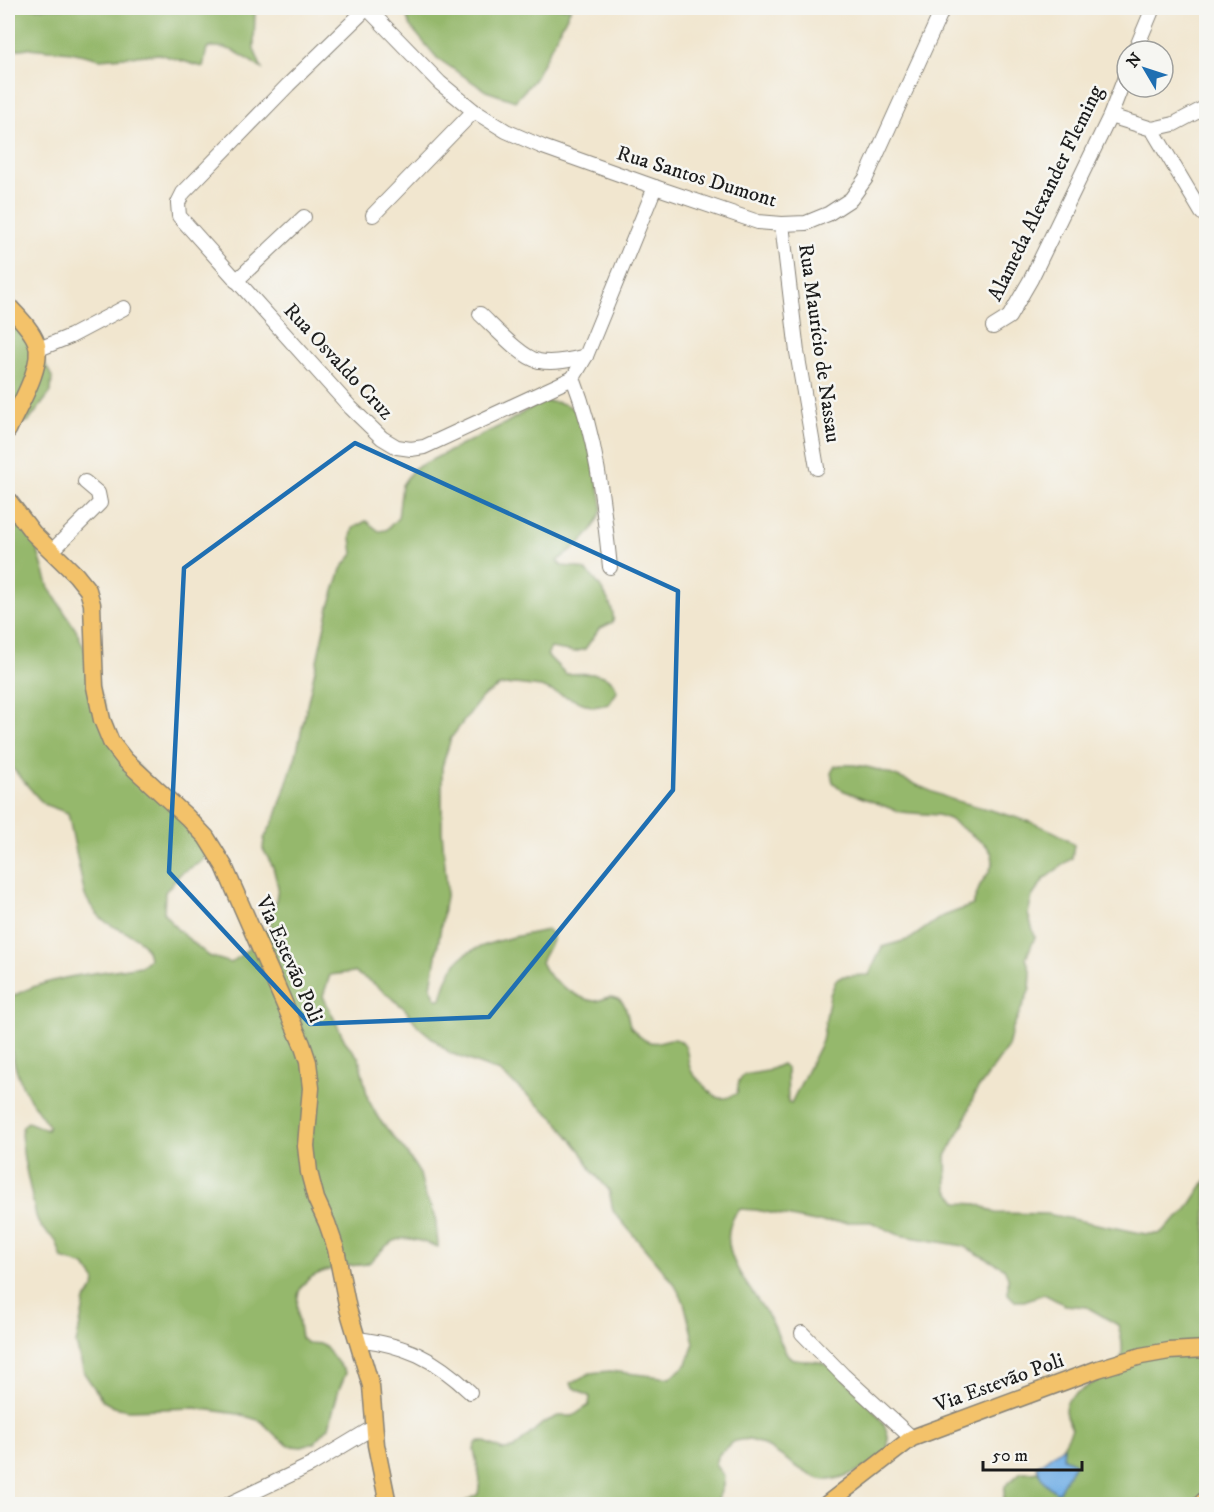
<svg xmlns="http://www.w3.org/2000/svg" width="1214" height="1512" font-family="'IM FELL DW Pica',serif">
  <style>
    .forest { fill: #95b86c; stroke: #586a44; stroke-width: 1.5 }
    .water { fill: #74b0e6; stroke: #486681; stroke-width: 1.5 }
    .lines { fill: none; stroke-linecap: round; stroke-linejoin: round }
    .minor-casing { stroke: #868176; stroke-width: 16 }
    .major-casing { stroke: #868176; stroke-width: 19 }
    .minor { stroke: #fff; stroke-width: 14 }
    .major { stroke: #f3c26a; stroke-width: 16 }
    .marked { fill: none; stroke: #1f6fb2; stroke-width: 4.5; stroke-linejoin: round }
    .labels { text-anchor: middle; stroke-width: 5; stroke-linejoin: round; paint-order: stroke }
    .street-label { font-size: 21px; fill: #1c1c1c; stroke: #f6f6f2 }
  </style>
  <rect width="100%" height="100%" fill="#f6f6f2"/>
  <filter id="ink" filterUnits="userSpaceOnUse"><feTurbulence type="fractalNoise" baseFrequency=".0167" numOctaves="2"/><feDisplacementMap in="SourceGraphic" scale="12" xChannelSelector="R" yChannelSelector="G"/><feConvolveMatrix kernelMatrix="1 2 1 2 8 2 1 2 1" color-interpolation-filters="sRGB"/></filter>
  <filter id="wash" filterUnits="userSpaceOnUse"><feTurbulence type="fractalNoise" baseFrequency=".008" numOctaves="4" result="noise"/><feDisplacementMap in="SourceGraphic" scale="24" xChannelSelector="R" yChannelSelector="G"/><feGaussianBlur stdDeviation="1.35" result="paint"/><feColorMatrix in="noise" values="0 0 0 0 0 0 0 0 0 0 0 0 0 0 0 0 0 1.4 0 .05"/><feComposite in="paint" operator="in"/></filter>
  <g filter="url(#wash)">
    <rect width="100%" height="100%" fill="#f1e6cf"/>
    <g class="forest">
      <path d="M8 8H255L254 49 262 69C244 57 229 43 207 48L203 67 159 54 100 59 71 52 28 48 8 51Z"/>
      <polygon points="404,8 571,8 534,80 515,101 486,91 437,58 410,26"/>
      <polygon points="8,307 29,333 52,377 51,392 29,421 8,428"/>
      <path d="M542 401C556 402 569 402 580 415 583 419 604 504 602 509 596 533 576 547 557 561L562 566C570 567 579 566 586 571 598 580 616 608 613 622L599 629 585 649 574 652 551 648 547 655 566 674C584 674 613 669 617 692L609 704 593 707 541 687 515 684 499 686 482 697 451 738 442 767V831L447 890 431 987 436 999H441C445 983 451 964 466 954 487 941 524 935 548 930L552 934V941L541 962C543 966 545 971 548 974 556 983 583 1002 596 1001 604 1000 609 994 618 999 629 1004 626 1018 631 1027 634 1031 641 1038 645 1040 657 1048 669 1034 680 1041 690 1047 686 1061 691 1070 692 1074 697 1078 700 1081 712 1095 719 1105 737 1093L739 1081 744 1075 767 1071 782 1064 787 1069 788 1102 791 1103 822 1041 830 995 836 980 843 976 869 975 882 947 910 939 941 917 973 905 980 885 989 872 993 862 992 854 986 845 949 819 938 815 900 812 842 790 833 782 831 773 835 766C872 758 919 789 954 800 984 809 1054 824 1074 845L1072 858 1044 879 1032 897 1028 914 1035 937 1026 958 1031 973 1030 989 1012 1030 1008 1047 975 1093 963 1125 946 1156 947 1189 958 1203 978 1204 995 1213 1047 1214 1146 1234H1159L1186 1211 1206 1180V1492L1194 1504H1003L1005 1486 1021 1472C1027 1472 1034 1473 1040 1470 1053 1465 1066 1442 1072 1429 1068 1421 1062 1411 1067 1402 1069 1398 1077 1392 1082 1390 1113 1369 1131 1368 1118 1325L1087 1307 1065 1305 1044 1294 1024 1301H1015L1008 1294V1277L1004 1268 963 1246 899 1235 871 1222H815L756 1210 739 1209C708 1247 753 1289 772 1322 778 1332 780 1346 788 1355 796 1365 812 1358 822 1363 839 1370 882 1415 887 1432 891 1446 887 1454 875 1462 867 1469 839 1479 829 1480 799 1482 755 1418 727 1447 720 1453 716 1456 715 1465L724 1476 723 1486 716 1504H461L478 1494 480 1480 474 1449 477 1442H485L503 1450 513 1449 543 1423 558 1416H573L589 1405 590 1397 573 1387 571 1383 590 1373 610 1371 670 1378 687 1364 694 1343 684 1302 673 1282 613 1211 609 1190 592 1171 581 1151 554 1118 500 1072 450 1053 418 1026 405 1009 373 983 354 972 330 975 323 996 345 1041 359 1058 368 1099 379 1119 406 1152 420 1174 425 1195 435 1215 438 1244V1247C414 1239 399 1231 380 1252 376 1256 372 1262 366 1264 357 1266 348 1265 339 1267 290 1279 295 1296 301 1338L307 1343 323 1344 346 1373 338 1392 329 1427 314 1443 302 1447 291 1446 278 1438 261 1421 238 1414 195 1408 128 1410 114 1407 103 1401 84 1373 76 1344 85 1300 94 1288 95 1280 85 1266 62 1259 56 1241 40 1226 36 1216 24 1160 21 1134 23 1126 28 1122 47 1130 49 1126C40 1114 30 1101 23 1087 11 1061 4 1024 13 996 52 975 99 973 141 966L149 959C146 934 123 934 106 922 97 916 90 905 85 896L68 813 46 805 39 799 8 763V501L37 548 49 588 76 630 87 654 118 745 214 846 201 862 181 873 165 892 164 913 177 929 209 956 231 963 247 950 264 929 267 932 271 929V916L274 912 278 887 273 867 263 849 264 839 276 816 296 755 329 607 341 569 353 554 351 537 353 528 366 521 379 531 386 530 398 518 402 485 413 469 506 423Z"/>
    </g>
    <path class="water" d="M1064 1446 1063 1458 1075 1463 1058 1493C1046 1486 1040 1479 1037 1466Z"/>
  </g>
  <g filter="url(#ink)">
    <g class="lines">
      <g class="minor-casing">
        <g id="minor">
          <polyline points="367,8 288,85 183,193 178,203 179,216 351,408 382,438 397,447 411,449 424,447 573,378"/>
          <polyline points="367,8 440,83 474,111 506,131 543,147 655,187 758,222 782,224 806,223 828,214 851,199 866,178 943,8"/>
          <polyline points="1135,51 1153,8"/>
          <polyline points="1110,116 1152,129 1174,124 1206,107"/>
          <polyline points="1152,129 1202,213"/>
          <polyline points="373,215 474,111"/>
          <polyline points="782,224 797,352 817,468"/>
          <polyline points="236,281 304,217"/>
          <path d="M480 314C494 327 522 358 539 361 554 364 571 360 586 356"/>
          <polyline points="993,327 1009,317 1031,279 1110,116 1127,72"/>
          <polyline points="39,349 71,336 124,308"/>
          <polyline points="52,551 100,503 98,493 85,482"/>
          <path d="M610 567C603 501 597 440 573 378L586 356 655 187"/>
          <polyline points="802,1333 843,1375 912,1438"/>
          <path d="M357 1339C406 1345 434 1358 470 1392"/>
          <polyline points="229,1504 311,1465 374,1427"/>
        </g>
      </g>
      <g class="major-casing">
        <g id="major">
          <path d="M8 305C17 316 31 328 36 342 45 365 17 409 8 430"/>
          <polyline points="8,500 33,533 76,575 88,590 92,604 95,687 102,720 111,742 125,760 187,817 206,837 224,866 302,1044 308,1062 311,1088 306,1146 309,1172 316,1199 327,1223 336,1249 348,1309 371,1386 376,1445 388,1504"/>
          <polyline points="827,1504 912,1438 1098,1369 1141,1356 1169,1351 1206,1349"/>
          <polyline points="1201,1504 1206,1499"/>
        </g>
      </g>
      <use href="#minor" class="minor"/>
      <use href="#major" class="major"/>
    </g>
  </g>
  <path class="marked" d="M355 443 678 591 673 790 489 1017 310 1024 169 872 184 568Z"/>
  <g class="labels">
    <g class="street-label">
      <text transform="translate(697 176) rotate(17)" y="7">Rua Santos Dumont</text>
      <text transform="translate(1045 193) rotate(-64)" y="7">Alameda Alexander Fleming</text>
      <text transform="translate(820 343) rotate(82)" y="7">Rua Maurício de Nassau</text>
      <text transform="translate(339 361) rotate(47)" y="7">Rua Osvaldo Cruz</text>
      <text transform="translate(290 959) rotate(66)" y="7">Via Estevão Poli</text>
      <text transform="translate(999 1382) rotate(-20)" y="7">Via Estevão Poli</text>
    </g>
  </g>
  <rect width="1214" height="1512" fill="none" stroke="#f6f6f2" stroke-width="30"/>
  <g transform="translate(1145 69) rotate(309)"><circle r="28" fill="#f6f6f2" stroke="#9f9f9c" stroke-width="1.5"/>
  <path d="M0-4.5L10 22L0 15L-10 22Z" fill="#1f6fb2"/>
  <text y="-9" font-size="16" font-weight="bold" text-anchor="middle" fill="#1c1c1c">N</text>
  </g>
  <path d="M983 1461v9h99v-9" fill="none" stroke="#1c1c1c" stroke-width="3"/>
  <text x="992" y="1461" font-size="18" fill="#1c1c1c" stroke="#f6f6f2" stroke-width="4.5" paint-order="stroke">50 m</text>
</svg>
